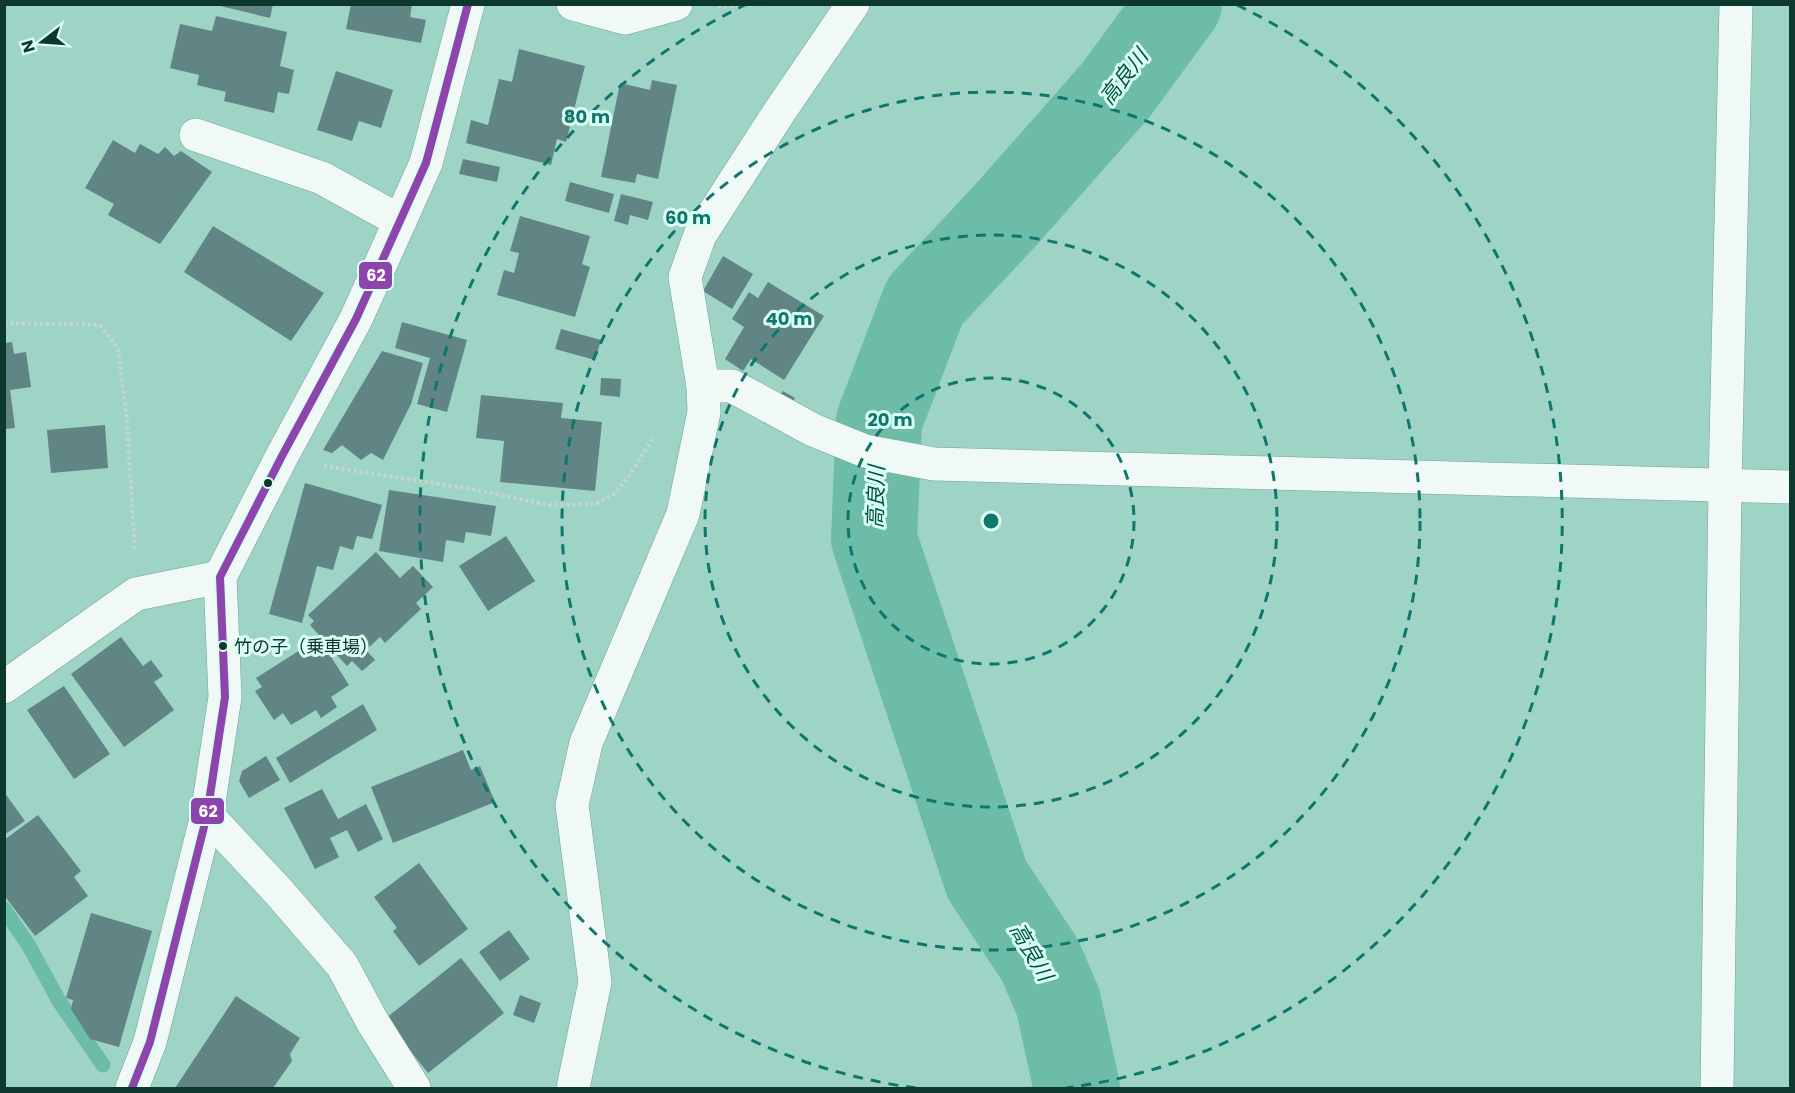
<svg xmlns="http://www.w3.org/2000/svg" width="1795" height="1093" font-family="Poppins,'Noto Sans JP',sans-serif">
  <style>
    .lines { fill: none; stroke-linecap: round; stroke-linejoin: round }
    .stream { stroke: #6cbca7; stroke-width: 15 }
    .river { stroke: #6cbca7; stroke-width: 86 }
    .building { fill: #608584 }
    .minor-casing { stroke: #74a095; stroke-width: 34 }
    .major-casing { stroke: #74a095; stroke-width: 34 }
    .path { stroke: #c4d6d1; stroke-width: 4; stroke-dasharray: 3 3; stroke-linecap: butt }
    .minor { stroke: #f0f9f6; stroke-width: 33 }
    .major { stroke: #f0f9f6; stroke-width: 33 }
    .bus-1-casing { stroke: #dafef3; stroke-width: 12 }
    .bus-1 { stroke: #8e44ad; stroke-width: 8 }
    .ring { fill: none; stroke: #0f766e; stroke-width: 3; stroke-dasharray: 10 8 }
    .bus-dot { fill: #0d382e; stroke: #dafef3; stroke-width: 2 }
    .labels { text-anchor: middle; stroke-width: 6; stroke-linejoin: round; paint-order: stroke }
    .bus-label { font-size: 18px; fill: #0d382e; stroke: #dafef3; text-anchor: start }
    .water-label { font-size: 21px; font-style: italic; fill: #005243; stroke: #dafef3 }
    .centre { fill: #0f766e; stroke: #dafef3; stroke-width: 3 }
    .ring-label { font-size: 18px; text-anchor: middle; font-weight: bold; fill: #0f766e; stroke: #dafef3; stroke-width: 6; stroke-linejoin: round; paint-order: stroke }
    .line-badge { stroke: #dafef3; stroke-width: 2 }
    .badge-label { font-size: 16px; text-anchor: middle; font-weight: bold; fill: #fff }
  </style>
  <rect width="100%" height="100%" fill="#9ed4c5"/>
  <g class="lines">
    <polyline class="stream" points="4,909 29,946 59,1001 103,1065"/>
    <polyline class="river" points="1077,1088 1058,1002 1040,960 987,880 874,539 879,421 925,301 1004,217 1116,90 1179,4"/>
  </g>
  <g class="building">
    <polygon points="212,4 273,4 270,18"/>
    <polygon points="351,4 412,4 410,17 426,20 421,43 346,29"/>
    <polygon points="216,16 287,32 280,66 294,70 289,94 278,92 274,113 224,101 226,92 197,85 199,75 170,68 180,24 212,31"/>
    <polygon points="519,49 585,66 566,142 557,139 551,165 466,143 471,120 488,125 499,79 512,82"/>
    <polygon points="336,71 393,90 381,128 359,121 352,141 317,130"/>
    <polygon points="652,80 677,85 658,179 637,174 635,183 601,177 620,83 650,90"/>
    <polygon points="113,140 135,153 140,144 158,154 165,147 174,156 181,151 212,172 160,244 108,215 114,204 85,188"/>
    <polygon points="463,159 500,167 497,182 459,174"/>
    <polygon points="570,182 614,194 609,213 565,201"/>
    <polygon points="621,194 653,202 648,220 630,215 628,225 614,221"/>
    <polygon points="520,216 590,236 582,264 590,267 575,317 497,295 504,270 514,273 519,253 510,251"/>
    <polygon points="213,226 324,293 291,341 184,272"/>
    <polygon points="723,256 753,274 732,309 703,291"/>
    <polygon points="768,282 824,316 784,380 751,359 743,371 725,359 744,327 732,319 749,292 758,298"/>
    <polygon points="402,322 467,340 447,412 417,404 430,358 395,348"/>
    <polygon points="561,329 601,340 595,360 555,349"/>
    <polygon points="12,342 14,354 26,352 31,387 10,390 15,428 5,429 5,343"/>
    <polygon points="382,351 423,363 411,404 383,460 371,453 361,460 342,445 332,453 323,450"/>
    <polygon points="601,378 621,379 620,397 600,395"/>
    <polygon points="783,391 795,398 790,407 777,400"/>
    <polygon points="481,395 563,403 561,418 602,422 595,491 500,482 504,441 476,438"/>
    <polygon points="105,425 108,468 51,473 47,430"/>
    <polygon points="305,483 382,505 372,539 357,536 353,550 340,546 333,570 317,566 302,623 269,614"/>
    <polygon points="389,490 496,506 491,536 466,532 464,543 446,540 443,562 379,551"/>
    <polygon points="506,536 535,581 488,611 459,566"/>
    <polygon points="376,552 400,578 413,566 433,587 416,603 421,609 385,643 380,637 366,650 375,660 362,671 352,661 347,666 310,625 314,621 308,615"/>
    <polygon points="121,637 143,666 151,660 163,676 154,682 174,710 124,747 71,674"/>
    <polygon points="319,638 349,685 331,697 337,707 321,718 316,710 291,725 283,713 274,720 255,691 262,687 256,678"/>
    <polygon points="64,686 110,754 74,779 27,710"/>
    <polygon points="363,704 377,730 290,783 276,758"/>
    <polygon points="463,750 471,770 480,766 495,802 393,843 371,787"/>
    <polygon points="266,756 280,780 249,798 239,781 242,771"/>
    <polygon points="322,789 338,819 366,804 383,839 358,852 347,830 330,838 339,857 315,869 284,808"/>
    <polygon points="4,792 25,821 4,835"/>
    <polygon points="38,815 81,871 74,877 88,896 35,936 4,895 4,840"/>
    <polygon points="419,863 468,929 419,966 393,931 397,928 374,897"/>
    <polygon points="91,913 152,931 119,1047 90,1039 71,1009 73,1000 66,998"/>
    <polygon points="509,930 530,959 500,981 479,952"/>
    <polygon points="461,958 504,1013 428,1073 385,1019"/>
    <polygon points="520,995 541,1003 534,1023 513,1015"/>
    <polygon points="236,996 300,1038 290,1054 292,1061 273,1088 175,1088"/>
  </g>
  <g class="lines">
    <g class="minor-casing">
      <g id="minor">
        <polyline points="573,4 625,18 676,4"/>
        <polyline points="196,135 322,178 400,221"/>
        <polyline points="703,386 732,386 813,430 865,451 934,464 1790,487"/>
        <polyline points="4,687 136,594 220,577"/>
        <polyline points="207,815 278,891 342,965 372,1021 414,1088"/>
        <polyline points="573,1088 595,982 572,805 586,743 683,514 704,412 703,386 685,277 700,235 780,111 853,4"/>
        <polyline points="1717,1088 1725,486 1736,4"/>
      </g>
    </g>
    <g class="major-casing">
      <polyline id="major" points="132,1088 150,1042 207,815 225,697 220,577 282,456 356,319 426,163 468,4"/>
    </g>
    <g class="path">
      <polyline points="718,6 780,4"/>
      <polyline points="4,323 100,325 118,348 127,422 135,551"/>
      <polyline points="324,466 471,489 550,505 595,504 614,494 630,475 654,436"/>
    </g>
    <use href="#minor" class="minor"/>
    <use href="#major" class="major"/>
    <g class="bus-1-casing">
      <polyline id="bus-1" points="132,1088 150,1042 207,815 225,697 220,577 282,456 356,319 426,163 468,4"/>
    </g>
    <use href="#bus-1" class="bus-1"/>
  </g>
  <g class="ring">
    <circle cx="991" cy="521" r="143"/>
    <circle cx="991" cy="521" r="286"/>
    <circle cx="991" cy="521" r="429"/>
    <path d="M916 1088A572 572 0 0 1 745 5M1237 5A572 572 0 0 1 1066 1088"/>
  </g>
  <g class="bus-dot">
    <circle cx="268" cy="483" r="5"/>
    <circle cx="223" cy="646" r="5"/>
  </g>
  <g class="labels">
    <g class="bus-label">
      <text x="234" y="653">竹の子（乗車場）</text>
    </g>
    <g class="water-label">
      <text transform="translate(1124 77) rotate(-52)" y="7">高良川</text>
      <text transform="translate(876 497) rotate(-88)" y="7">高良川</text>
      <text transform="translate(1031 952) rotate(60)" y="7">高良川</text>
    </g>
  </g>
  <circle cx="991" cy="521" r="9" class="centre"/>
  <g class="ring-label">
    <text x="587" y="123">80 m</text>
    <text x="688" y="224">60 m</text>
    <text x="789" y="325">40 m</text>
    <text x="890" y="426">20 m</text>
  </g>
  <g class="line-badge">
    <rect x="358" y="261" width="35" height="29" rx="6" fill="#8e44ad"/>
    <rect x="190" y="797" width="35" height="28" rx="6" fill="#8e44ad"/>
  </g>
  <g class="badge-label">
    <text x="376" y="281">62</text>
    <text x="208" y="817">62</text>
  </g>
  <rect width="1795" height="1093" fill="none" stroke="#0d382e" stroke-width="12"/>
  <g transform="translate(42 42) rotate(253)" stroke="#dafef3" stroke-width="4.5" paint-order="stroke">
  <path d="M0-4.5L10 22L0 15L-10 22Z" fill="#0d382e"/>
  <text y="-9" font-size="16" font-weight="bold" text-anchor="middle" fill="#0d382e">N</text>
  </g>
</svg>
